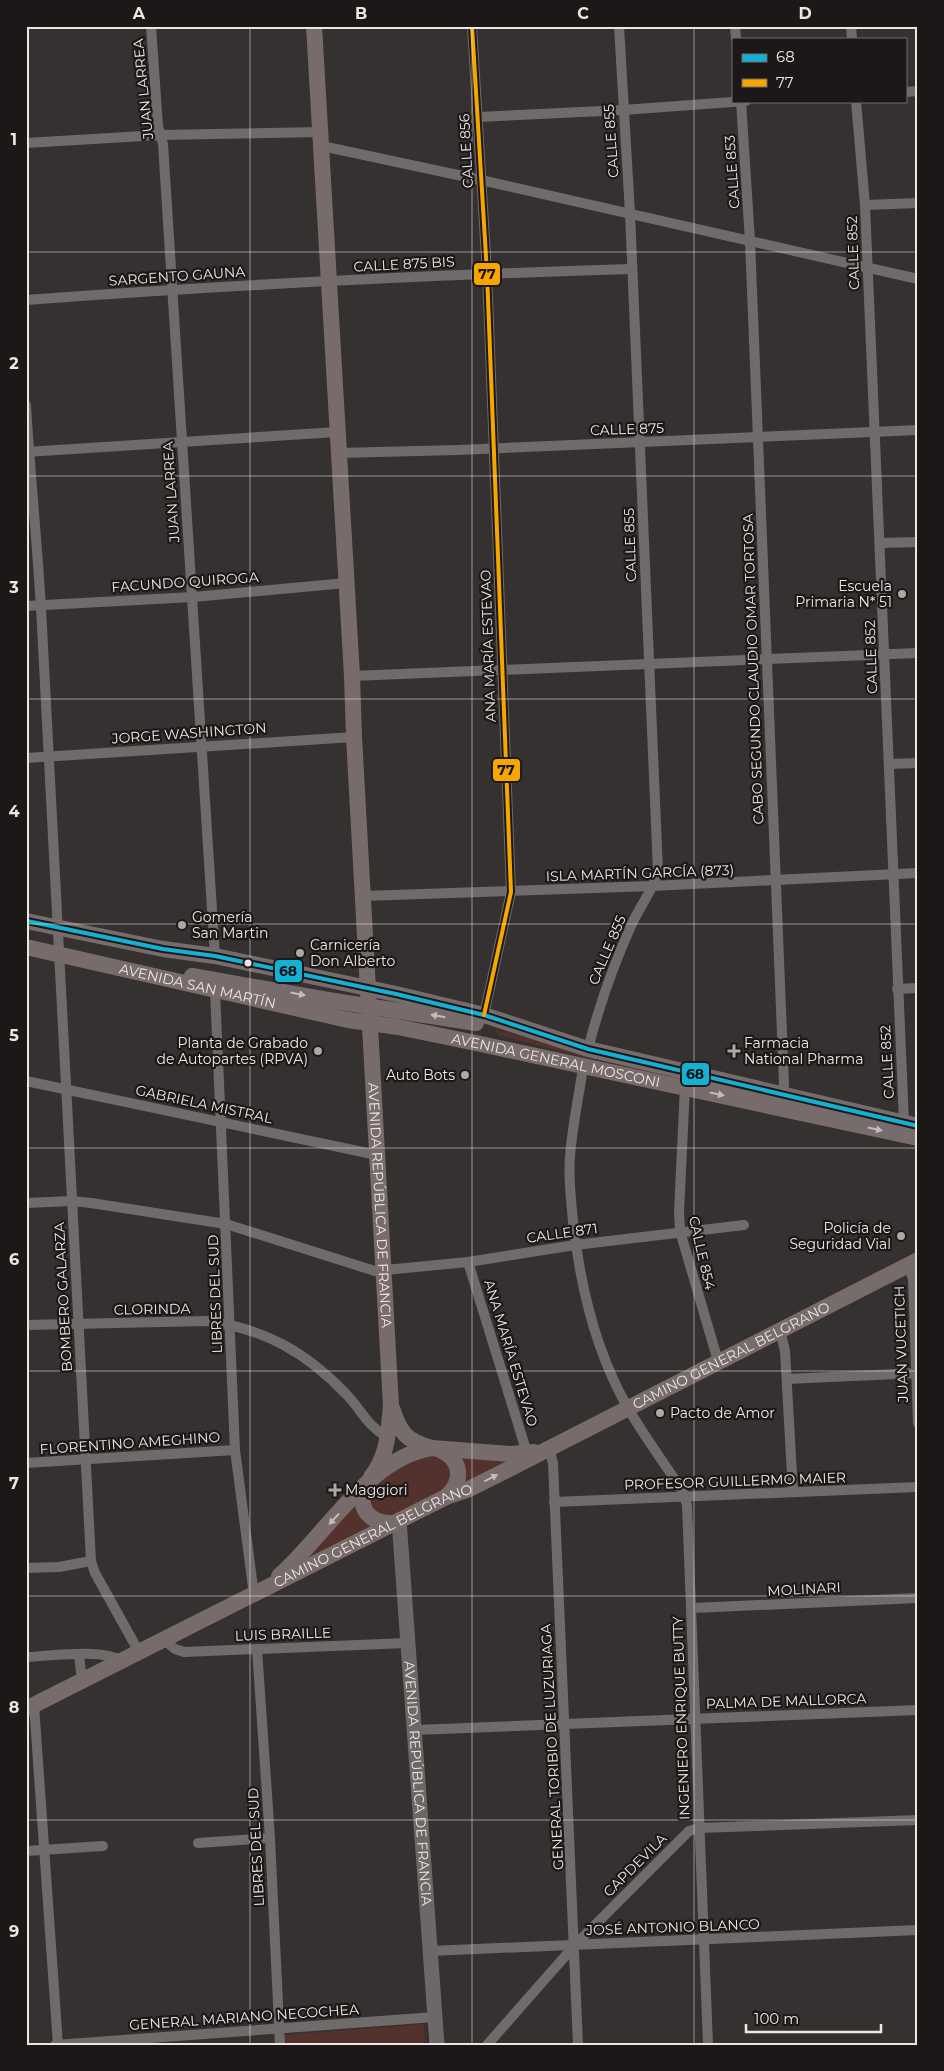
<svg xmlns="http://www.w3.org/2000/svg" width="944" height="2071" font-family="Montserrat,sans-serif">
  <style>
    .green { fill: #53322e }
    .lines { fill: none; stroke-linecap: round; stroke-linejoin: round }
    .street { stroke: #6f6b6b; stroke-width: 10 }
    .secondary { stroke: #6e6767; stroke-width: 15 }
    .primary { stroke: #776c6b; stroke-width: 16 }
    .bus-1-casing { stroke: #1d1818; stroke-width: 8 }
    .bus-2-casing { stroke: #1d1818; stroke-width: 8 }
    .bus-1 { stroke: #13b2d5; stroke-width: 4 }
    .bus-2 { stroke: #f7a600; stroke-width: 4 }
    .oneway { fill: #c4bbba }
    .grid { fill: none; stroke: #ede6e5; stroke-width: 1; stroke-opacity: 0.55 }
    .poi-dot { fill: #ada7a6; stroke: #1d1818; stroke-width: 2 }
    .bus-dot { fill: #ede6e5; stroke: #1d1818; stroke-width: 2 }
    .labels { text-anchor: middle; stroke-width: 4.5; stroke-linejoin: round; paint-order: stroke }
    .street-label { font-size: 14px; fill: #ede6e5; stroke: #1d1818 }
    .poi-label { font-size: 14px; fill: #ede6e5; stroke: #1d1818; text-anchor: start }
    .line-badge { stroke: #1d1818; stroke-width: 2 }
    .pale-badge-label { font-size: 14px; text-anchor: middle; font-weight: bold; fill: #111 }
    .neatline { fill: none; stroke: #ede6e5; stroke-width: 2 }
    .grid-label { font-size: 16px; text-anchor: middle; font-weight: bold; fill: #ede6e5 }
  </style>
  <rect width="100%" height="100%" fill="#363131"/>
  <g class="green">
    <polygon points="496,1030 737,1092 587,1058 498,1035 495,1031"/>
    <polygon points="440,1453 453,1468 447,1489 391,1519 370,1509 368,1488 412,1459"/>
    <polygon points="455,1457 510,1460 462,1487"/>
    <polygon points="359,1497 377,1526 309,1559 307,1555"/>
    <polygon points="424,2024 425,2045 285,2045 284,2035"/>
  </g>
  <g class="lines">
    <g class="street">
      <polyline points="151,26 158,126 163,144 215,956"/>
      <polyline points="472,26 487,273 511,892 484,1015"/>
      <polyline points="735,26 736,39"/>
      <polyline points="851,26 852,39"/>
      <polyline points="905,92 918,91"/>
      <polyline points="741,101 750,241 784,1083 783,1095"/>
      <polyline points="856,101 865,205 904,1122"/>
      <polyline points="478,117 623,110 746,101"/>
      <polyline points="26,143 160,135 321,132"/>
      <polyline points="322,146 481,180 918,279"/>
      <polyline points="865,205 918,203"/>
      <path d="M26 300C228 285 429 275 631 269"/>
      <path d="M26 405C30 473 37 540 41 608 57 926 75 1243 91 1561L95 1573 139 1652"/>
      <polyline points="26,452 337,432"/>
      <polyline points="338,453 457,450 918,430"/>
      <polyline points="880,543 918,542"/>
      <polyline points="26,606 193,597 346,583"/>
      <polyline points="352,676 918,653"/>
      <polyline points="26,758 354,737"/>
      <polyline points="889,764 918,763"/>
      <polyline points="364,896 652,886 918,873"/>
      <polyline points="897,989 918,988"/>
      <polyline points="215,991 235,1450 254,1595"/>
      <path d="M588 1049C599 1006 613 966 631 926 639 907 653 891 658 871L630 213 619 26"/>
      <path d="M583 1067C579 1096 572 1127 570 1157 568 1178 571 1199 573 1221 580 1285 595 1351 628 1408 644 1436 664 1463 682 1490L687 1505 708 2045"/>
      <polyline points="26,1081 377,1155"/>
      <polyline points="685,1087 679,1212 680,1231 718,1361"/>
      <polyline points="26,1203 72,1201 91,1203 226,1224 375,1271 468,1262 575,1245 744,1225"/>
      <polyline points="468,1262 527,1453"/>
      <polyline points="908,1265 913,1279 918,1423"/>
      <path d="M26 1325 207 1321C265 1329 306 1352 346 1394 361 1409 367 1426 387 1437"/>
      <polyline points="780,1330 785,1351 793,1492"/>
      <polyline points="787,1379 918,1373"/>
      <polyline points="549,1448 553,1463 578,2045"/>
      <polyline points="26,1463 235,1450"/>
      <polyline points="554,1502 918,1487"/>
      <polyline points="26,1568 59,1567 91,1561"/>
      <polyline points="692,1608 918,1598"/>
      <polyline points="163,1639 175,1649 184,1652 407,1643"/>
      <polyline points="257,1649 270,1838 280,2045"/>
      <polyline points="79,1655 82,1681"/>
      <path d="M26 1657C53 1656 100 1648 123 1661"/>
      <polyline points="34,1705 58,2045"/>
      <polyline points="415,1730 918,1710"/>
      <polyline points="198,1843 270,1838"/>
      <polyline points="26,1851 103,1846"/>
      <polyline points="430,1951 918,1930"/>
      <polyline points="55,2045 435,2017"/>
      <polyline points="487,2045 575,1945 689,1831 699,1828 918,1820"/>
    </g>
    <path class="secondary" id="s1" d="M399 1520 437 2045"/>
    <g class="primary">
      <path id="s2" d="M314 26 352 676 354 737 391 1406C388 1432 388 1456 371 1477"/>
      <polyline points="26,921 163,949 215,956 396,994 484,1015 588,1049 918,1126"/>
      <path id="s3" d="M26 947 348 1020 398 1027 476 1043 918 1138"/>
      <polyline points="192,976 334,1001 476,1023"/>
      <path d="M392 1408C400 1433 406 1441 432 1448"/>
      <path d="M438 1449C461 1458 465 1480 446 1497"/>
      <path d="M366 1485C356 1508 369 1524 394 1523"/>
      <path d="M279 1576C325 1536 369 1457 432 1448L511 1454 534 1452"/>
      <path id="s4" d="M26 1709 446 1497 467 1490 509 1469 918 1260"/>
    </g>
    <g class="bus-1-casing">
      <polyline id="bus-1" points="27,921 163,949 215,956 396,994 484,1015 588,1049 918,1126"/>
    </g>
    <g class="bus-2-casing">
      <polyline id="bus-2" points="472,26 487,273 511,892 484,1015"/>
    </g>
    <use href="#bus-1" class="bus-1"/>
    <use href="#bus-2" class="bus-2"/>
  </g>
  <defs><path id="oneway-solid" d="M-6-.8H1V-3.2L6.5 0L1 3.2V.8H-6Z" transform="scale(1.25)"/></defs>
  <g class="oneway">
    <use href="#oneway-solid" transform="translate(298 994) rotate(11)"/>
    <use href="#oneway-solid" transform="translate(438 1016) rotate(-170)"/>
    <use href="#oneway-solid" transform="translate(717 1094) rotate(12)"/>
    <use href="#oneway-solid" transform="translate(875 1129) rotate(12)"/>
    <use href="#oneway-solid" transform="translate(491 1478) rotate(-27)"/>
    <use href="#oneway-solid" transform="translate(334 1519) rotate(133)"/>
  </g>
  <path class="grid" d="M250 26V2045M472 26V2045M694 26V2045M26 252H918M26 476H918M26 699H918M26 924H918M26 1148H918M26 1371H918M26 1596H918M26 1820H918"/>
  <g class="poi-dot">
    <circle cx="902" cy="594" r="5"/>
    <circle cx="182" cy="925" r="5"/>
    <circle cx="300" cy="953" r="5"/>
    <circle cx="318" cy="1051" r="5"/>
    <path d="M731.5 1043.5h5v5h5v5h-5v5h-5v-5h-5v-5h5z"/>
    <circle cx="465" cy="1075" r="5"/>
    <circle cx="901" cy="1236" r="5"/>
    <circle cx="660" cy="1413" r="5"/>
    <path d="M332.5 1482.5h5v5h5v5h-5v5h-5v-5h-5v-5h5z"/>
  </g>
  <circle class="bus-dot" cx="248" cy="963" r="4.5"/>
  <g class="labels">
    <g class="street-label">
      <text transform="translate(143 89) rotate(-96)" y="5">JUAN LARREA</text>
      <text transform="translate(611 141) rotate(-94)" y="5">CALLE 855</text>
      <text transform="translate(466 151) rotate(-93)" y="5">CALLE 856</text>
      <text transform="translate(732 172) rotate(-94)" y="5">CALLE 853</text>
      <text transform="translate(853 253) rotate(-92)" y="5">CALLE 852</text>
      <text transform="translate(404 264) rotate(-3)" y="5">CALLE 875 BIS</text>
      <text transform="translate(177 276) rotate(-4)" y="5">SARGENTO GAUNA</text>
      <text transform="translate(627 429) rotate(-2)" y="5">CALLE 875</text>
      <text transform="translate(171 492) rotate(-94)" y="5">JUAN LARREA</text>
      <text transform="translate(630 545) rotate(-92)" y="5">CALLE 855</text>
      <text transform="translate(185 582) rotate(-4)" y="5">FACUNDO QUIROGA</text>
      <text transform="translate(488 646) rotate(-92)" y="5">ANA MARÍA ESTEVAO</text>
      <text transform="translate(871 657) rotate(-92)" y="5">CALLE 852</text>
      <text transform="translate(753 669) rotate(-92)" y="5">CABO SEGUNDO CLAUDIO OMAR TORTOSA</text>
      <text transform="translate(189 733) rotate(-4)" y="5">JORGE WASHINGTON</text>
      <text transform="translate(640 873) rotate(-2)" y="5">ISLA MARTÍN GARCÍA (873)</text>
      <text transform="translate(607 950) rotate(-67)" y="5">CALLE 855</text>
      <text dy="5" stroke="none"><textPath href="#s3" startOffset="176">AVENIDA SAN MARTÍN</textPath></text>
      <text dy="5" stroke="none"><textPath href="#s3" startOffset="542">AVENIDA GENERAL MOSCONI</textPath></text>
      <text transform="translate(887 1062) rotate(-93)" y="5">CALLE 852</text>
      <text transform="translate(204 1104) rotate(12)" y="5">GABRIELA MISTRAL</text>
      <text dy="5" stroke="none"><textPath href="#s2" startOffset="1181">AVENIDA REPÚBLICA DE FRANCIA</textPath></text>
      <text transform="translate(562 1233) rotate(-8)" y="5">CALLE 871</text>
      <text transform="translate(702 1253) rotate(77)" y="5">CALLE 854</text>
      <text transform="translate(215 1294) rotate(-92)" y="5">LIBRES DEL SUD</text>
      <text transform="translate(63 1297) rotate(-93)" y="5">BOMBERO GALARZA</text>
      <text transform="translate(152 1309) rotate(-1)" y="5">CLORINDA</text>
      <text transform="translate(901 1344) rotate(-92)" y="5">JUAN VUCETICH</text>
      <text transform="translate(511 1353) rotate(73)" y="5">ANA MARÍA ESTEVAO</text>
      <text dy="5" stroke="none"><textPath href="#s4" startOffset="789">CAMINO GENERAL BELGRANO</textPath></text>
      <text transform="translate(130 1443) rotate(-4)" y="5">FLORENTINO AMEGHINO</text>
      <text transform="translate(735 1481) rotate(-2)" y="5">PROFESOR GUILLERMO MAIER</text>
      <text dy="5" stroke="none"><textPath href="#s4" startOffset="388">CAMINO GENERAL BELGRANO</textPath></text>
      <text transform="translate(804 1589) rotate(-3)" y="5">MOLINARI</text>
      <text transform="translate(283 1634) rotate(-2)" y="5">LUIS BRAILLE</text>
      <text transform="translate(786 1701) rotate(-2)" y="5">PALMA DE MALLORCA</text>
      <text transform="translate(681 1718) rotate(-92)" y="5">INGENIERO ENRIQUE BUTTY</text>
      <text transform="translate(552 1747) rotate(-93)" y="5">GENERAL TORIBIO DE LUZURIAGA</text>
      <text dy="5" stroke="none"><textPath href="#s1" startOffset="264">AVENIDA REPÚBLICA DE FRANCIA</textPath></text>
      <text transform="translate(256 1847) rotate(-93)" y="5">LIBRES DEL SUD</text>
      <text transform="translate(635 1865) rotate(-45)" y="5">CAPDEVILA</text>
      <text transform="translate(673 1927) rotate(-2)" y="5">JOSÉ ANTONIO BLANCO</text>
      <text transform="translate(244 2017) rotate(-4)" y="5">GENERAL MARIANO NECOCHEA</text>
    </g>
    <g class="poi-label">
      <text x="892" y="591" text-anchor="end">Escuela<tspan x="892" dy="16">Primaria N* 51</tspan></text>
      <text x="192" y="922">Gomería<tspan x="192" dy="16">San Martin</tspan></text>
      <text x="310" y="950">Carnicería<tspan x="310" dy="16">Don Alberto</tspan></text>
      <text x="308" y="1048" text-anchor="end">Planta de Grabado<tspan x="308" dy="16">de Autopartes (RPVA)</tspan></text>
      <text x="744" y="1048">Farmacia<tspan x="744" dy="16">National Pharma</tspan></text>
      <text x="455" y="1080" text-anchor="end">Auto Bots</text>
      <text x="891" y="1233" text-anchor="end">Policía de<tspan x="891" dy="16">Seguridad Vial</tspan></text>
      <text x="670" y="1418">Pacto de Amor</text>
      <text x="345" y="1495">Maggiori</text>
    </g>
  </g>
  <g class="line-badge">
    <rect x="473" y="262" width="28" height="24" rx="5" fill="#f7a600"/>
    <rect x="492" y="758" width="29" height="24" rx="5" fill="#f7a600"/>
    <rect x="274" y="959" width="29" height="24" rx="5" fill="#13b2d5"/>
    <rect x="681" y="1062" width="29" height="24" rx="5" fill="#13b2d5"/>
  </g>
  <g class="pale-badge-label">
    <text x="487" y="279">77</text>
    <text x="506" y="775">77</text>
    <text x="288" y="976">68</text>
    <text x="695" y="1079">68</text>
  </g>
  <rect width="944" height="2071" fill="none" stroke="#1d1818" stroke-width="55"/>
  <rect x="732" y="38" width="175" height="65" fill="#1d1818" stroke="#706a6a"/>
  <rect x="742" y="54" width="25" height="8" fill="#13b2d5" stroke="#706a6a"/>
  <text x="776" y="62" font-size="15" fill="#ede6e5">68</text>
  <rect x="742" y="79" width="25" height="8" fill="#f7a600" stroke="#706a6a"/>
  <text x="776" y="88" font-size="15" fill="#ede6e5">77</text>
  <path d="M746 2024v8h135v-8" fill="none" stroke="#ede6e5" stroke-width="2.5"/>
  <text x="754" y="2024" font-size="15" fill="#ede6e5" stroke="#1d1818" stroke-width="4" paint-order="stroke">100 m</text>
  <rect x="28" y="28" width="888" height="2016" class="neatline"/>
  <g class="grid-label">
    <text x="139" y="19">A</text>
    <text x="361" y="19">B</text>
    <text x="583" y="19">C</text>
    <text x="805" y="19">D</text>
    <text x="14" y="145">1</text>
    <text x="14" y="369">2</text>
    <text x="14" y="593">3</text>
    <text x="14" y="817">4</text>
    <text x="14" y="1041">5</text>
    <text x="14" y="1265">6</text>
    <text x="14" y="1489">7</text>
    <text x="14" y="1713">8</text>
    <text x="14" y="1937">9</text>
  </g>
</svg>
